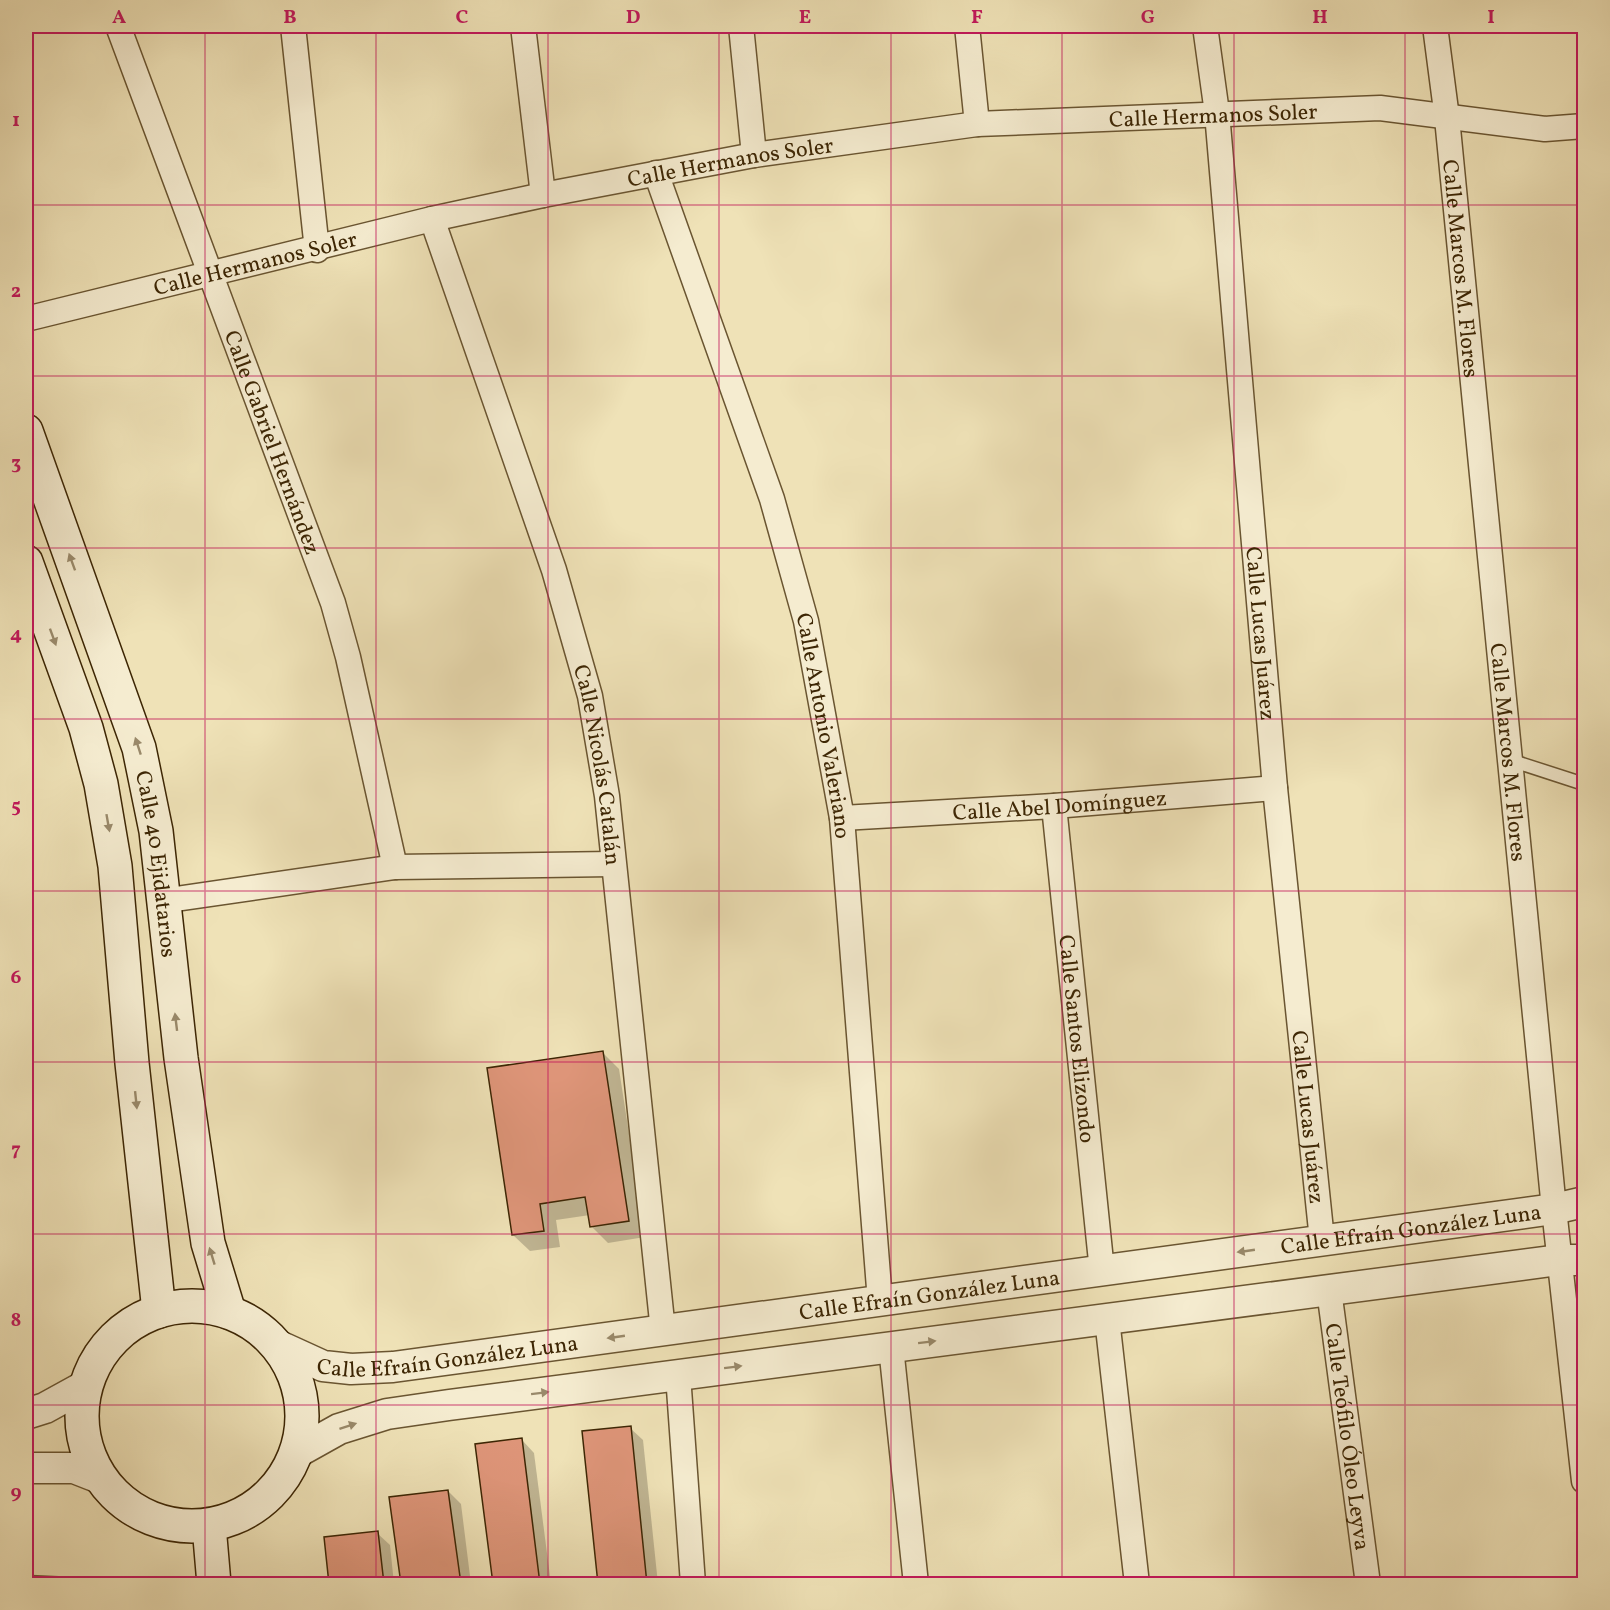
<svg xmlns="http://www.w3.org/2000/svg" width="1610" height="1610" font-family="Vollkorn,serif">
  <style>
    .shadow { fill: #0003 }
    .building { fill: #de9579; stroke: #3d2604; stroke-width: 1.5 }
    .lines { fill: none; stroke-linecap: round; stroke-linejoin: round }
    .service-casing { stroke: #6a5531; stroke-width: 15 }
    .minor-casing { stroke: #6a5531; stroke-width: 27 }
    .tertiary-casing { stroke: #6a5531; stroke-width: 33 }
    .secondary-casing { stroke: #3d2604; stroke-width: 36 }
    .service { stroke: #f5ecd0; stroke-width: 12 }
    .minor { stroke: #f5ecd0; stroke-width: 24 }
    .tertiary { stroke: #f5ecd0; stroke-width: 30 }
    .secondary { stroke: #f5ecd0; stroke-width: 33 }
    .oneway { fill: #99896a }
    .grid { fill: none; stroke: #c2185b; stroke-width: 1.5; stroke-opacity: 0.55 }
    .labels { text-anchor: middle; stroke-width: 5; stroke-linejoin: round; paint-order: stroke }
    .street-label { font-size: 22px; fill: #3d2604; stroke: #f5ecd0 }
    .neatline { fill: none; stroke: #c2185b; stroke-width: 2 }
    .grid-label { font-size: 20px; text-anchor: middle; font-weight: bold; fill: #c2185b }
  </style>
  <rect width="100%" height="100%" fill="#efe2b7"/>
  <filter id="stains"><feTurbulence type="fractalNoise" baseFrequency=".00333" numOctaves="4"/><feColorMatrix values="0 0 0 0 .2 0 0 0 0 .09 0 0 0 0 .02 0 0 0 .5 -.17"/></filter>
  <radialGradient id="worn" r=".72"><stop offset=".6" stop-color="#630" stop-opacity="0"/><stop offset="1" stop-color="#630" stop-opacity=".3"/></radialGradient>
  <g class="shadow">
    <polygon points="602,1052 619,1069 645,1237 608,1243 591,1226 590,1215 556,1220 560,1247 530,1251 513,1235"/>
    <polygon points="630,1428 643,1440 658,1584 599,1584 584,1432"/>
    <polygon points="522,1440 534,1453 551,1584 494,1584 477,1445"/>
    <polygon points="448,1491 461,1504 471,1584 403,1584 391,1499"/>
    <polygon points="377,1533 390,1545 394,1584 330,1584 325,1538"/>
  </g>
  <g class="building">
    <polygon points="603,1051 629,1221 590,1227 585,1197 540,1204 544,1231 512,1235 487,1068"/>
    <polygon points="631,1426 647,1584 598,1584 582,1431"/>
    <polygon points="522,1438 540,1584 493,1584 475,1444"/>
    <polygon points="448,1490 461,1584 401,1584 389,1497"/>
    <polygon points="378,1531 384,1584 329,1584 324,1537"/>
  </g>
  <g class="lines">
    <g class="service-casing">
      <g id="service">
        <polyline points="1510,760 1584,784"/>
        <polyline points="26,1582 69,1584"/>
      </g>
    </g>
    <g class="minor-casing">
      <g id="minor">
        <path id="s1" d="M118 26 333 603 348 657 395 867"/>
        <polyline points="293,26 317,250"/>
        <polyline points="523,26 543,195"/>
        <polyline points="741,26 754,155"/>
        <polyline points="967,26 977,124"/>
        <path id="s2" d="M1205 26 1217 113 1275 788 1322 1240"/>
        <path id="s3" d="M1435 26 1447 118 1554 1209 1584 1481"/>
        <path id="s4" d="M656 173 772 499 806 621 842 818 880 1301"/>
        <path id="s5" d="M432 219 554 570 590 696 607 796 663 1331"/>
        <path id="s6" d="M26 319 432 219 543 195 754 155 977 124 1380 108 1545 129 1584 126"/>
        <path id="s7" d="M1054 806 1102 1271"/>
        <path id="s8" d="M842 818 1054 806 1275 788"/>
        <polyline points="162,901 395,867 612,864"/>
        <path id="s9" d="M1329 1290 1368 1584"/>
        <polyline points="1107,1319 1137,1584"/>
        <polyline points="891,1347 916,1584"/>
        <polyline points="678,1375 693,1584"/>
      </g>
    </g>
    <g class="tertiary-casing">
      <g id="tertiary">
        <path id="s10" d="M277 1345 323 1366 351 1369 393 1367 1554 1209 1584 1202"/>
        <polyline points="26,1414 45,1408 85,1386"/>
        <polyline points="296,1453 339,1429 387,1414 449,1405 1559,1260 1584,1260"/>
        <polyline points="26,1468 74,1468 102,1479"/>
      </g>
    </g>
    <g class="secondary-casing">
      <g id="secondary">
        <path id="s11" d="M26 431 139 748 156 831 181 1058 208 1243 229 1312"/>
        <polyline points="26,562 86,728 101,784 115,866 132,1063 159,1311"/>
        <circle cx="192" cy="1416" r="110"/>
        <polyline points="209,1526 214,1584"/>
      </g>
    </g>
    <use href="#service" class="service"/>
    <use href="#minor" class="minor"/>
    <use href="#tertiary" class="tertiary"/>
    <use href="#secondary" class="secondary"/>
  </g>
  <defs><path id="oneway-solid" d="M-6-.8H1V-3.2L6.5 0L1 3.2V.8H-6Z" transform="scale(1.5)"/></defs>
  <g class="oneway">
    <use href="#oneway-solid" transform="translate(72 562) rotate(-110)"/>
    <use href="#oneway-solid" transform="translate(53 637) rotate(70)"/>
    <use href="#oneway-solid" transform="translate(138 746) rotate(-108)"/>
    <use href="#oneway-solid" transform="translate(108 823) rotate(80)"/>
    <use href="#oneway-solid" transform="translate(176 1022) rotate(-97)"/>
    <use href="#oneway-solid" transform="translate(136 1100) rotate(84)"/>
    <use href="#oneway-solid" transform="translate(1246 1251) rotate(172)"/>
    <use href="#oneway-solid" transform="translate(212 1256) rotate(-107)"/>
    <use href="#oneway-solid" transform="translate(616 1337) rotate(172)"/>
    <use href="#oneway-solid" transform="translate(927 1342) rotate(-7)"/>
    <use href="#oneway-solid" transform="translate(733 1367) rotate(-7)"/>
    <use href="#oneway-solid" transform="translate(540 1393) rotate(-7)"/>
    <use href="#oneway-solid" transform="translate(348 1426) rotate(-18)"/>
  </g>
  <path class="grid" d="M205 26V1584M376 26V1584M548 26V1584M719 26V1584M891 26V1584M1062 26V1584M1234 26V1584M1405 26V1584M26 205H1584M26 376H1584M26 548H1584M26 719H1584M26 891H1584M26 1062H1584M26 1234H1584M26 1405H1584"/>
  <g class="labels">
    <g class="street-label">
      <text dy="8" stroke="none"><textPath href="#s6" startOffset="1208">Calle Hermanos Soler</textPath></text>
      <text dy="8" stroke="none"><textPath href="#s6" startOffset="722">Calle Hermanos Soler</textPath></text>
      <text dy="8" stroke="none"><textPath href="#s6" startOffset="236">Calle Hermanos Soler</textPath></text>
      <text dy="8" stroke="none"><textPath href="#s3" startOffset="244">Calle Marcos M. Flores</textPath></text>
      <text dy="8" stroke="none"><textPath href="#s1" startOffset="444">Calle Gabriel Hernández</textPath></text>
      <text dy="8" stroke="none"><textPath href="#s2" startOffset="610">Calle Lucas Juárez</textPath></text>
      <text dy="8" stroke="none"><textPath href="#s4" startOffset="579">Calle Antonio Valeriano</textPath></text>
      <text dy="8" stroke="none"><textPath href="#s3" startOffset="730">Calle Marcos M. Flores</textPath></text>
      <text dy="8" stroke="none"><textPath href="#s5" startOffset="572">Calle Nicolás Catalán</textPath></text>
      <text dy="8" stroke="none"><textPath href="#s8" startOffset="218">Calle Abel Domínguez</textPath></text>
      <text dy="8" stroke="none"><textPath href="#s11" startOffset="454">Calle 40 Ejidatarios</textPath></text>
      <text dy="8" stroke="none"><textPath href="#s7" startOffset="234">Calle Santos Elizondo</textPath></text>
      <text dy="8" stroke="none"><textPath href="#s2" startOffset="1096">Calle Lucas Juárez</textPath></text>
      <text dy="8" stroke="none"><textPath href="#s10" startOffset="1148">Calle Efraín González Luna</textPath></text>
      <text dy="8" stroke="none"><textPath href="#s10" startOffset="662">Calle Efraín González Luna</textPath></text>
      <text dy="8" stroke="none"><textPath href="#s10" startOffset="176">Calle Efraín González Luna</textPath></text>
      <text dy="8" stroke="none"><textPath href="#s9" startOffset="148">Calle Teófilo Óleo Leyva</textPath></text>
    </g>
  </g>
  <rect width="1610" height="1610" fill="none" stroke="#efe2b7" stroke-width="66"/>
  <rect x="33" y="33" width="1544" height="1544" class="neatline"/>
  <g class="grid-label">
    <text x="119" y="23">A</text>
    <text x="290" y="23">B</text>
    <text x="462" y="23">C</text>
    <text x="633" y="23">D</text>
    <text x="805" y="23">E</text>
    <text x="977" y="23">F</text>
    <text x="1148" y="23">G</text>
    <text x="1320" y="23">H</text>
    <text x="1491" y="23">I</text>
    <text x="16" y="126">1</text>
    <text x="16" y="297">2</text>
    <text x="16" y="469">3</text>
    <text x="16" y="640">4</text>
    <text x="16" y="812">5</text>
    <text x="16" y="983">6</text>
    <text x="16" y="1155">7</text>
    <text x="16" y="1326">8</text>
    <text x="16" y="1498">9</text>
  </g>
  <rect width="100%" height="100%" filter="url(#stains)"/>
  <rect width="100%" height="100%" fill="url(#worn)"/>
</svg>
